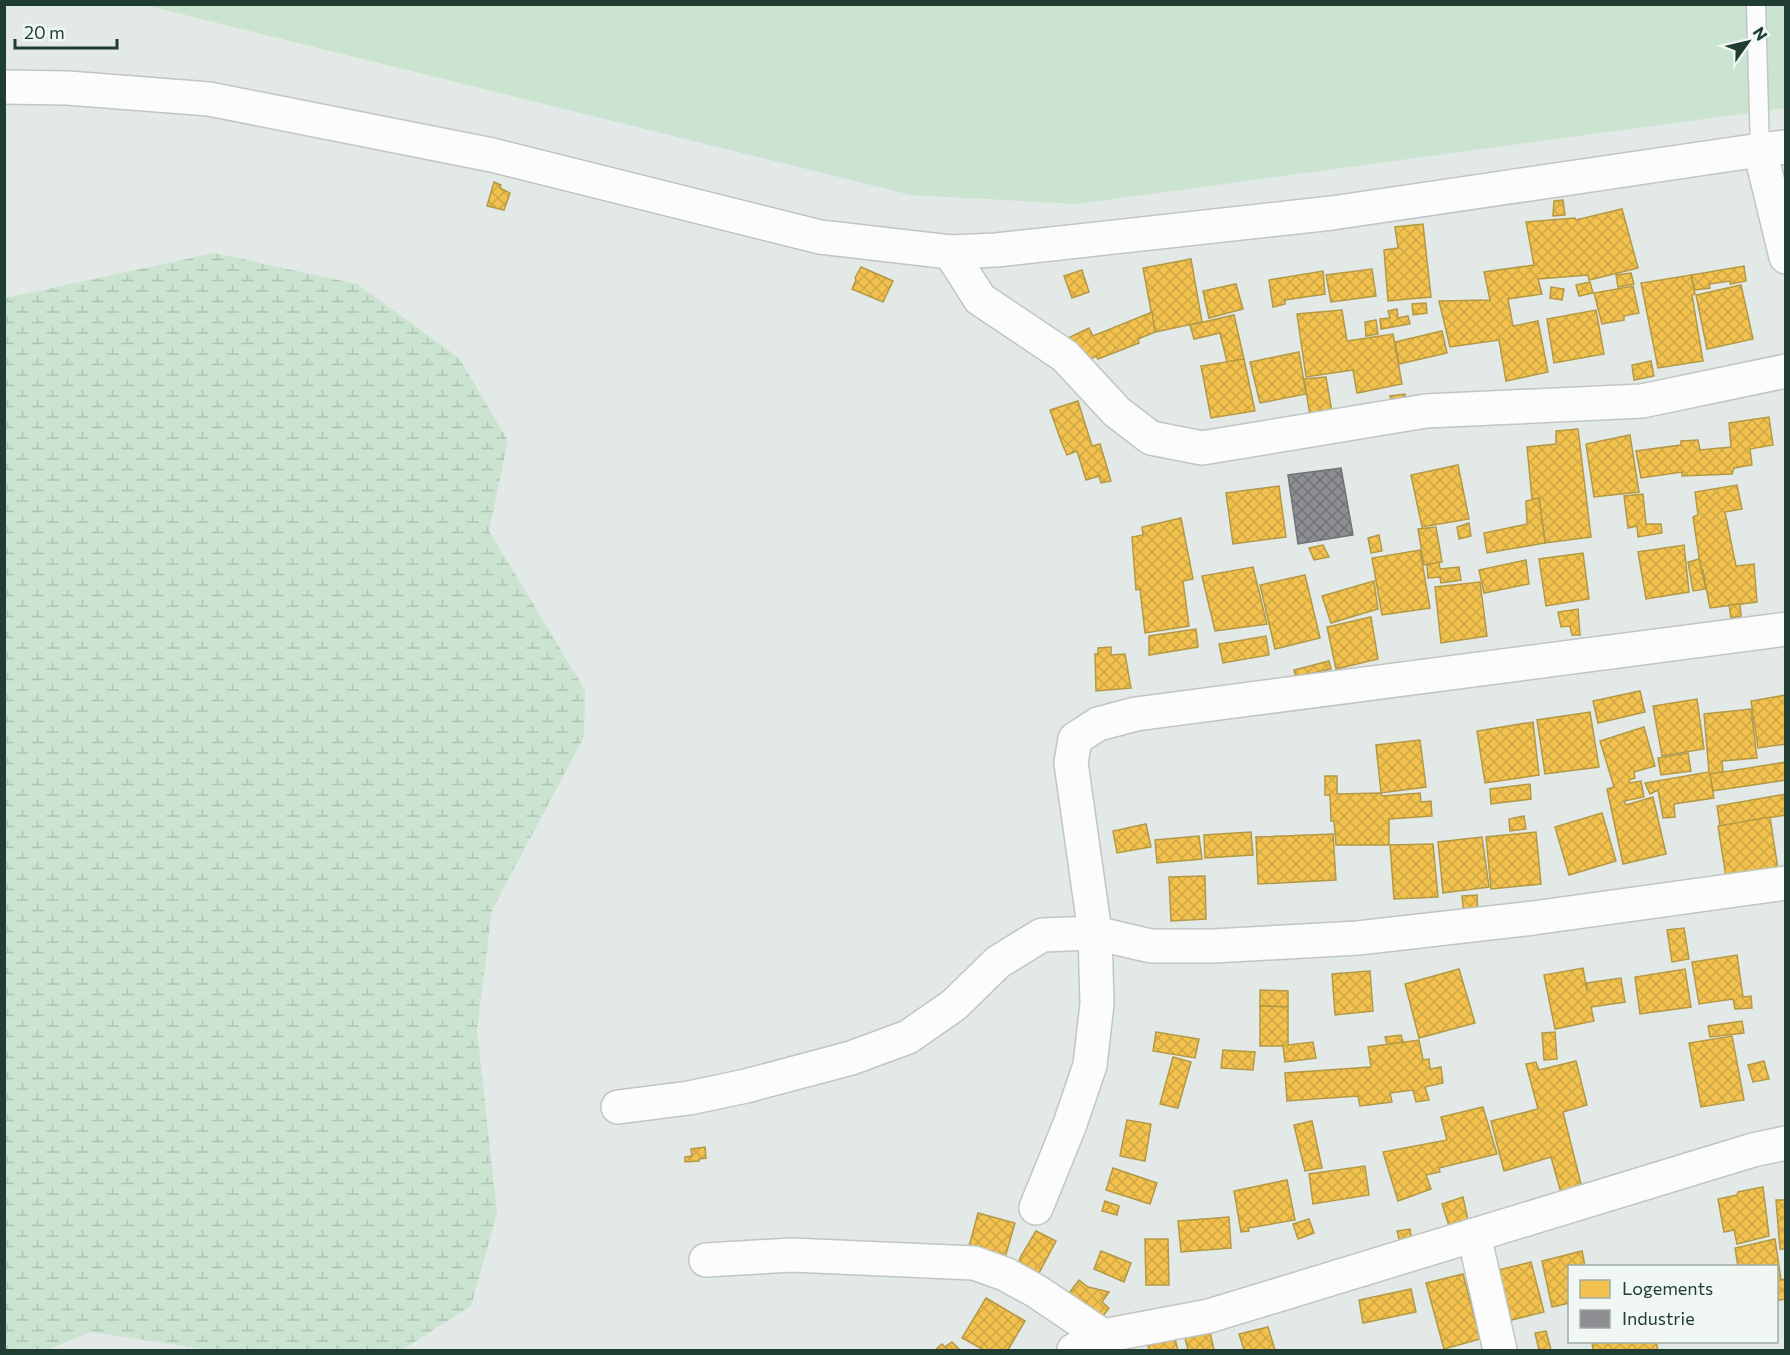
<svg xmlns="http://www.w3.org/2000/svg" width="1790" height="1355" font-family="Commissioner,sans-serif">
  <style>
    .green { fill: #cbe3d1 }
    .wetland { fill: url(#wetland-marsh) }
    .homes { fill: url(#homes-cross-hatch); stroke: #b39946; stroke-width: 1.5 }
    .industry { fill: url(#industry-cross-hatch); stroke: #6c7576; stroke-width: 1.5 }
    .lines { fill: none; stroke-linecap: round; stroke-linejoin: round }
    .service-casing { stroke: #c0c6c3; stroke-width: 21 }
    .minor-casing { stroke: #c0c6c3; stroke-width: 36 }
    .secondary-casing { stroke: #bcc5c2; stroke-width: 36 }
    .service { stroke: #fbfcfb; stroke-width: 18 }
    .minor { stroke: #fbfcfb; stroke-width: 33 }
    .secondary { stroke: #fbfcfb; stroke-width: 33 }
  </style>
  <defs>
    <pattern id="wetland-marsh" width="20" height="14" patternUnits="userSpaceOnUse" patternTransform="scale(1.5)"><rect width="20" height="14" fill="#cbe3d1"/><path d="M1 5h8M5 5V1M11 12h8M15 12V8" fill="none" stroke="#aec4b4"/></pattern>
    <pattern id="homes-cross-hatch" width="8" height="8" patternUnits="userSpaceOnUse" patternTransform="scale(1.5)"><rect width="8" height="8" fill="#f2c14e"/><path d="M0 0l8 8M0 8l8-8" fill="none" stroke="#cfa745"/></pattern>
    <pattern id="industry-cross-hatch" width="8" height="8" patternUnits="userSpaceOnUse" patternTransform="scale(1.5)"><rect width="8" height="8" fill="#8d8d92"/><path d="M0 0l8 8M0 8l8-8" fill="none" stroke="#737478"/></pattern>
  </defs>
  <rect width="100%" height="100%" fill="#e3e9e6"/>
  <polygon class="green" points="145,5 1785,5 1785,108 1076,204 911,195"/>
  <polygon class="wetland" points="214,253 357,284 459,358 508,441 489,531 585,690 584,737 492,910 477,1030 497,1213 471,1306 402,1350 211,1350 91,1332 46,1350 5,1350 5,298"/>
  <g class="homes">
    <polygon points="494,182 501,185 500,188 510,193 504,210 487,206"/>
    <polygon points="1563,200 1565,215 1553,216 1554,201"/>
    <polygon points="1622,209 1638,268 1589,280 1588,275 1538,279 1542,294 1508,299 1513,326 1538,321 1548,372 1506,381 1499,340 1450,347 1439,301 1490,300 1484,272 1534,265 1526,222 1575,218 1576,220"/>
    <polygon points="1423,224 1431,297 1388,301 1384,250 1398,248 1395,227"/>
    <polygon points="1191,259 1202,322 1155,332 1143,268"/>
    <polygon points="1744,266 1746,281 1730,284 1730,281 1709,284 1710,288 1695,290 1691,275"/>
    <polygon points="861,267 893,281 883,302 852,289 856,280 855,278"/>
    <polygon points="1372,269 1376,296 1331,302 1326,275"/>
    <polygon points="1082,270 1089,292 1072,298 1064,276"/>
    <polygon points="1323,271 1325,294 1285,300 1285,304 1273,307 1269,280"/>
    <polygon points="1631,273 1634,284 1618,287 1616,275"/>
    <polygon points="1691,275 1695,294 1692,295 1703,361 1658,368 1641,283"/>
    <polygon points="1590,282 1593,293 1579,296 1576,285"/>
    <polygon points="1236,284 1243,309 1209,318 1203,291"/>
    <polygon points="1741,285 1753,339 1707,349 1696,295"/>
    <polygon points="1633,286 1639,313 1624,316 1624,320 1602,324 1594,293"/>
    <polygon points="1551,287 1564,289 1562,300 1550,298"/>
    <polygon points="1426,303 1427,313 1413,315 1412,304"/>
    <polygon points="1397,309 1398,318 1408,316 1410,324 1381,329 1380,319 1390,318 1388,311"/>
    <polygon points="1342,310 1347,341 1393,334 1402,384 1357,393 1353,370 1306,377 1297,314"/>
    <polygon points="1596,310 1604,354 1554,363 1547,319"/>
    <polygon points="1152,312 1155,332 1138,339 1139,343 1098,359 1096,356 1085,362 1068,338 1089,328 1093,336"/>
    <polygon points="1234,315 1244,359 1227,362 1220,333 1194,339 1190,325"/>
    <polygon points="1376,320 1378,334 1366,336 1365,322"/>
    <polygon points="1442,331 1447,353 1399,364 1395,342"/>
    <polygon points="1299,352 1306,394 1260,403 1250,362"/>
    <polygon points="1244,359 1255,411 1211,418 1201,366"/>
    <polygon points="1651,361 1654,376 1634,380 1632,365"/>
    <polygon points="1326,377 1332,412 1310,415 1304,379"/>
    <polygon points="1405,394 1406,405 1392,407 1390,396"/>
    <polygon points="1078,401 1092,446 1100,444 1111,481 1101,483 1099,476 1086,480 1077,451 1067,455 1061,441 1050,410"/>
    <polygon points="1769,417 1773,445 1750,449 1752,465 1734,468 1732,474 1682,476 1682,472 1641,478 1636,451 1681,445 1681,441 1698,440 1700,450 1731,447 1729,423"/>
    <polygon points="1578,429 1591,537 1545,543 1539,498 1532,499 1527,447 1556,444 1556,431"/>
    <polygon points="1630,435 1639,492 1594,497 1586,444"/>
    <polygon points="1458,465 1469,519 1422,527 1411,475"/>
    <polygon points="1737,485 1742,509 1725,512 1736,566 1754,564 1757,602 1710,608 1703,570 1701,570 1693,517 1698,515 1695,492"/>
    <polygon points="1279,486 1286,537 1233,544 1226,493"/>
    <polygon points="1643,494 1646,524 1661,524 1662,533 1638,537 1637,526 1628,528 1624,496"/>
    <polygon points="1539,498 1545,543 1487,553 1484,533 1527,524 1526,501"/>
    <polygon points="1181,518 1193,579 1183,581 1189,626 1145,633 1140,589 1136,590 1132,537 1143,535 1142,527"/>
    <polygon points="1469,523 1471,536 1459,539 1457,527"/>
    <polygon points="1436,527 1442,562 1424,565 1418,529"/>
    <polygon points="1379,535 1382,551 1371,553 1368,538"/>
    <polygon points="1323,545 1329,557 1314,560 1309,548"/>
    <polygon points="1684,545 1689,592 1646,599 1638,552"/>
    <polygon points="1420,550 1430,608 1382,615 1372,558"/>
    <polygon points="1583,553 1589,599 1546,606 1539,559"/>
    <polygon points="1699,559 1706,589 1693,591 1688,562"/>
    <polygon points="1526,560 1529,584 1484,593 1479,570"/>
    <polygon points="1439,562 1440,569 1459,567 1461,580 1441,583 1440,577 1428,578 1427,565"/>
    <polygon points="1253,567 1267,624 1215,631 1202,576"/>
    <polygon points="1305,575 1320,638 1275,649 1260,585"/>
    <polygon points="1374,581 1378,609 1331,623 1322,596"/>
    <polygon points="1480,582 1487,636 1441,643 1435,587"/>
    <polygon points="1740,604 1741,616 1731,618 1729,605"/>
    <polygon points="1578,609 1580,635 1572,635 1570,626 1561,627 1558,612"/>
    <polygon points="1371,617 1378,659 1336,669 1327,627"/>
    <polygon points="1196,629 1198,647 1149,655 1149,636"/>
    <polygon points="1266,636 1269,655 1223,663 1219,644"/>
    <polygon points="1111,647 1111,655 1125,654 1131,688 1096,691 1095,654 1098,654 1098,648"/>
    <polygon points="1329,661 1331,669 1296,677 1294,670"/>
    <polygon points="1640,691 1645,712 1598,723 1593,701"/>
    <polygon points="1786,695 1786,744 1758,748 1751,701"/>
    <polygon points="1697,699 1704,749 1662,756 1653,706"/>
    <polygon points="1751,709 1757,758 1722,761 1723,772 1710,774 1714,798 1674,804 1675,817 1663,818 1658,790 1650,794 1645,783 1709,772 1704,714"/>
    <polygon points="1590,712 1599,767 1545,774 1537,720"/>
    <polygon points="1533,722 1539,775 1485,783 1477,731"/>
    <polygon points="1644,727 1655,766 1634,772 1635,778 1629,780 1630,783 1641,781 1644,797 1624,801 1626,805 1653,797 1666,854 1623,864 1607,789 1614,787 1600,741"/>
    <polygon points="1420,740 1426,787 1381,793 1376,745"/>
    <polygon points="1688,753 1691,771 1661,775 1658,758"/>
    <polygon points="1786,762 1786,780 1713,791 1710,774"/>
    <polygon points="1325,776 1337,776 1337,794 1381,793 1382,796 1420,793 1421,802 1431,801 1432,816 1389,819 1389,845 1336,845 1334,821 1331,821 1330,795 1325,795"/>
    <polygon points="1530,784 1531,799 1491,804 1490,789"/>
    <polygon points="1786,794 1786,815 1720,826 1717,806"/>
    <polygon points="1602,813 1616,861 1569,875 1555,827"/>
    <polygon points="1524,816 1526,829 1510,831 1509,819"/>
    <polygon points="1770,817 1778,869 1726,877 1718,826"/>
    <polygon points="1146,824 1151,847 1117,853 1113,831"/>
    <polygon points="1251,832 1253,855 1205,858 1204,835"/>
    <polygon points="1536,832 1541,884 1491,889 1486,837"/>
    <polygon points="1333,834 1336,880 1258,884 1256,837"/>
    <polygon points="1199,836 1202,859 1157,863 1155,840"/>
    <polygon points="1482,837 1489,887 1443,893 1438,842"/>
    <polygon points="1433,844 1438,897 1394,899 1390,845"/>
    <polygon points="1205,876 1206,919 1171,921 1169,877"/>
    <polygon points="1477,895 1478,915 1464,916 1462,896"/>
    <polygon points="1684,928 1689,959 1672,962 1667,930"/>
    <polygon points="1737,955 1743,997 1751,996 1752,1008 1735,1009 1733,999 1699,1004 1692,962"/>
    <polygon points="1583,968 1587,991 1587,983 1621,978 1625,1002 1591,1007 1594,1021 1555,1029 1544,975"/>
    <polygon points="1459,969 1475,1023 1419,1038 1405,984"/>
    <polygon points="1685,969 1691,1007 1640,1014 1635,977"/>
    <polygon points="1370,971 1373,1011 1335,1015 1332,974"/>
    <polygon points="1260,990 1288,991 1288,1007 1260,1006"/>
    <polygon points="1260,1006 1288,1007 1288,1045 1313,1042 1316,1058 1285,1062 1283,1046 1260,1046"/>
    <polygon points="1742,1021 1744,1033 1710,1037 1708,1026"/>
    <polygon points="1156,1032 1199,1039 1195,1058 1153,1051"/>
    <polygon points="1555,1032 1557,1059 1544,1060 1542,1033"/>
    <polygon points="1401,1035 1403,1042 1387,1045 1385,1037"/>
    <polygon points="1732,1036 1744,1100 1701,1107 1689,1043"/>
    <polygon points="1419,1040 1423,1060 1429,1059 1430,1069 1441,1067 1443,1083 1425,1087 1429,1100 1416,1102 1413,1090 1390,1093 1392,1102 1360,1106 1358,1096 1287,1101 1285,1073 1371,1067 1368,1047"/>
    <polygon points="1223,1050 1255,1052 1253,1070 1221,1068"/>
    <polygon points="1173,1057 1191,1062 1178,1108 1160,1104"/>
    <polygon points="1576,1061 1587,1105 1563,1112 1582,1188 1561,1193 1551,1157 1504,1171 1491,1121 1538,1109 1526,1064 1536,1062 1539,1070"/>
    <polygon points="1764,1061 1769,1079 1753,1082 1748,1065"/>
    <polygon points="1483,1107 1497,1154 1439,1168 1440,1172 1426,1175 1431,1189 1398,1201 1383,1152 1447,1140 1441,1117"/>
    <polygon points="1127,1120 1151,1124 1145,1161 1120,1156"/>
    <polygon points="1312,1121 1322,1168 1305,1171 1294,1125"/>
    <polygon points="705,1147 706,1158 699,1159 699,1161 685,1162 685,1157 692,1156 691,1149"/>
    <polygon points="1365,1166 1369,1195 1313,1204 1309,1174"/>
    <polygon points="1113,1168 1157,1183 1150,1204 1106,1190"/>
    <polygon points="1287,1180 1295,1220 1248,1228 1249,1231 1241,1232 1234,1191"/>
    <polygon points="1763,1187 1769,1236 1737,1244 1734,1230 1724,1232 1718,1199 1737,1195 1738,1192"/>
    <polygon points="1463,1197 1469,1225 1451,1232 1442,1204"/>
    <polygon points="1776,1200 1786,1200 1786,1249 1780,1249"/>
    <polygon points="1105,1201 1119,1206 1117,1215 1102,1211"/>
    <polygon points="978,1213 1015,1223 1002,1268 966,1258"/>
    <polygon points="1229,1217 1231,1248 1181,1252 1178,1221"/>
    <polygon points="1309,1219 1314,1233 1298,1239 1293,1224"/>
    <polygon points="1410,1229 1412,1242 1401,1246 1397,1231"/>
    <polygon points="1036,1231 1056,1241 1031,1288 1013,1278 1021,1256"/>
    <polygon points="1145,1239 1168,1239 1169,1285 1146,1285"/>
    <polygon points="1775,1239 1781,1280 1786,1279 1786,1299 1776,1301 1776,1266 1738,1266 1735,1248"/>
    <polygon points="1101,1251 1131,1263 1124,1282 1094,1269"/>
    <polygon points="1582,1251 1585,1266 1570,1266 1570,1303 1552,1307 1542,1261"/>
    <polygon points="1531,1262 1544,1312 1503,1322 1490,1272"/>
    <polygon points="1463,1274 1480,1339 1444,1349 1426,1283"/>
    <polygon points="1079,1280 1088,1287 1109,1292 1102,1302 1109,1308 1097,1324 1063,1301"/>
    <polygon points="1411,1289 1416,1312 1363,1323 1359,1300"/>
    <polygon points="986,1298 1025,1321 1008,1350 984,1350 962,1338"/>
    <polygon points="1268,1327 1275,1350 1244,1350 1239,1334"/>
    <polygon points="1546,1331 1551,1350 1539,1350 1535,1333"/>
    <polygon points="1210,1332 1214,1350 1188,1350 1185,1338"/>
    <polygon points="1175,1339 1178,1350 1149,1350 1148,1345"/>
    <polygon points="952,1342 960,1350 949,1350 945,1347"/>
    <polygon points="1602,1342 1656,1342 1658,1350 1593,1350 1592,1343"/>
    <polygon points="942,1344 945,1347 949,1350 935,1350"/>
  </g>
  <polygon class="industry" points="1341,468 1353,535 1298,544 1288,475"/>
  <g class="lines">
    <g class="service-casing">
      <polyline id="service" points="1756,4 1760,150"/>
    </g>
    <g class="minor-casing">
      <g id="minor">
        <polyline points="4,87 68,88 209,99 492,155 820,237 950,252 996,250 1332,213 1760,150 1786,257"/>
        <polyline points="950,252 980,299 1065,356 1117,412 1151,438 1202,448 1426,411 1642,401 1786,371"/>
        <polyline points="618,1107 689,1098 746,1086 851,1058 908,1037 954,1005 998,962 1042,935 1095,933 1151,946 1213,946 1358,938 1533,918 1786,883"/>
        <polyline points="1036,1208 1070,1124 1090,1065 1097,1004 1095,933 1071,763 1075,739 1098,724 1136,714 1786,629"/>
        <polyline points="1474,1235 1500,1350"/>
        <polyline points="706,1260 792,1255 974,1263 1005,1274 1036,1291 1103,1336"/>
        <polyline points="1074,1350 1103,1336 1209,1316 1753,1150 1786,1143"/>
      </g>
    </g>
    <g class="secondary-casing">
      <polyline id="secondary" points="1760,150 1786,147"/>
    </g>
    <use href="#service" class="service"/>
    <use href="#minor" class="minor"/>
    <use href="#secondary" class="secondary"/>
  </g>
  <rect width="1790" height="1355" fill="none" stroke="#203d33" stroke-width="12"/>
  <rect x="1568" y="1265" width="210" height="78" fill="#f1f8f4" stroke="#9dada7" stroke-width="1.5"/>
  <rect x="1580" y="1280" width="30" height="18" fill="#f2c14e" stroke="#9dada7" stroke-width="1.5"/>
  <text x="1622" y="1295" font-size="18" fill="#203d33">Logements</text>
  <rect x="1580" y="1310" width="30" height="18" fill="#8d8d92" stroke="#9dada7" stroke-width="1.5"/>
  <text x="1622" y="1325" font-size="18" fill="#203d33">Industrie</text>
  <g transform="translate(1748 42) rotate(56)" stroke="#f1f8f4" stroke-width="4.5" paint-order="stroke">
  <path d="M0-4.5L10 22L0 15L-10 22Z" fill="#203d33"/>
  <text y="-9" font-size="16" font-weight="bold" text-anchor="middle" fill="#203d33">N</text>
  </g>
  <path d="M15 39v9h102v-9" fill="none" stroke="#203d33" stroke-width="3"/>
  <text x="24" y="39" font-size="18" fill="#203d33" stroke="#f1f8f4" stroke-width="4.5" paint-order="stroke">20 m</text>
</svg>
